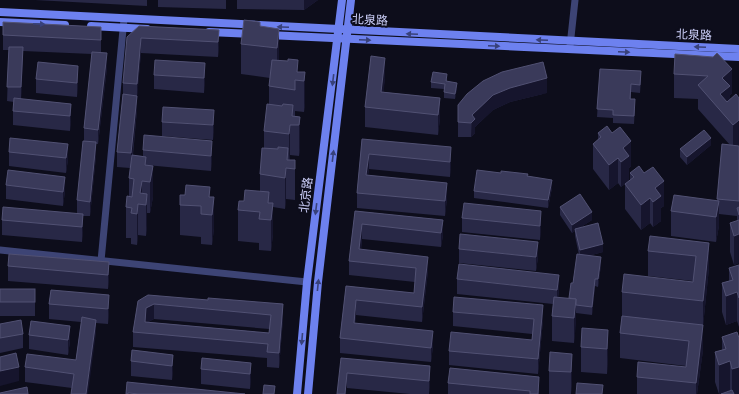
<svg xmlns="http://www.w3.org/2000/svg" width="739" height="394" font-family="Montserrat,'Noto Sans SC',sans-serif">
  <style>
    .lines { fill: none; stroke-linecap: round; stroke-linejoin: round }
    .street { stroke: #3d4475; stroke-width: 7 }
    .secondary { stroke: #6d81ef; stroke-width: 8 }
    .wall { fill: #282846; fill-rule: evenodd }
    .shaded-wall { fill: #16152d }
    .building { fill: #3a3a5a; stroke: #515173; fill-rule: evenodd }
    .oneway { fill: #38417a }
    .labels { text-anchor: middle; stroke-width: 4; stroke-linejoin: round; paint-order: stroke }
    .street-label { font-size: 12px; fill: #cccff9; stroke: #0d0d1b }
  </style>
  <rect width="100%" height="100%" fill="#0d0d1b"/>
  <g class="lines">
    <g class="street">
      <polyline points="570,46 575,0"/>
      <polyline points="0,250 307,282"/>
      <polyline points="101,261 124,19"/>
    </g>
    <g class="secondary">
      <polyline points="0,12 739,49"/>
      <polyline points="0,22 65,25"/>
      <polyline points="91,26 147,29"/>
      <polyline points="209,32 253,34"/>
      <polyline points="268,35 739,57"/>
      <polyline points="297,394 307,282 342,0"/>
      <polyline points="308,394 318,282 351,0"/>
    </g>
  </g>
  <g class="wall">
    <polygon points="35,0 147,0 147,6"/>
    <polygon points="158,0 226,0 226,9 158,7"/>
    <polygon points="237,0 318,0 304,10 237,9"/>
    <polygon points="139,26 219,30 219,45 218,57 141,53 137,96 137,110 133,155 143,156 143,150 212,156 211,171 146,165 153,166 153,197 150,213 147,213 147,225 146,236 138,235 137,245 131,244 131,238 126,238 126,207 129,196 129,178 130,168 117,167 117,152 123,94 123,83"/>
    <polygon points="101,27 101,53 107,68 98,144 96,144 96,156 90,216 83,216 83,229 82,242 2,235 2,220 77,213 77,200 84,141 84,128 92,54 23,51 21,99 71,104 71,118 70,131 13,125 13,111 14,102 7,101 9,50 3,50 3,35"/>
    <polygon points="260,27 279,29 279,60 298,72 305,72 305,103 304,112 295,111 295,116 300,117 300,148 299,156 290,155 290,160 295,160 295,200 286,199 285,209 273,207 273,234 271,251 259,250 259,243 238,241 238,210 244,201 260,192 260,174 264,148 264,131 269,104 269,86 270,78 241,74 241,44"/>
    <polygon points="713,57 732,93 730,95 730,100 739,98 739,144 737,146 739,146 739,263 734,265 730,252 730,223 737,221 737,216 719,214 719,226 716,242 671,236 671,211 717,201 722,144 730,145 698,109 698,99 674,98 674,74"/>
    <polygon points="600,69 641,79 640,93 631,92 631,99 635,107 634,124 613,123 613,118 597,117"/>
    <polygon points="154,75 205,78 204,93 154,89"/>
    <polygon points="385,78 383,92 440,98 440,118 438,135 365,127 365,107"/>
    <polygon points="36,79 78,81 77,97 36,93"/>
    <polygon points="447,79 447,81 457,88 455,99 444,98 444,89 431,88 431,82"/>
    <polygon points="547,93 510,102 493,110 475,127 475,133 471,137 458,137 458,105"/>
    <polygon points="162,122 214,125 213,140 162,136"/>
    <polygon points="598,133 631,166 629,168 629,181 621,187 618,183 609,190 593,169 593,144 598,140"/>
    <polygon points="362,139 451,162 450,177 369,169 368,175 447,198 445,216 357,208 357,193"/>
    <polygon points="68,144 68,159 66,173 9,166 9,152"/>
    <polygon points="711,145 687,165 680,157 680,149"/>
    <polygon points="630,173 664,206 661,208 661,221 653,227 650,223 641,230 625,209 625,184 630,180"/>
    <polygon points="528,176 552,188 548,208 474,198 474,191"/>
    <polygon points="6,185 65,191 63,206 6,199"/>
    <polygon points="185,195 214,197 214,228 212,245 201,244 201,237 180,235 180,205"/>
    <polygon points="560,207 592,220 581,227 603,252 588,256 601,265 598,287 595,286 592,315 576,313 574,343 552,341 552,316 553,304 457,294 457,279 559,290 558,298 569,298 573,283 579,255 575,236 575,231 572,233 560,215"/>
    <polygon points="355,211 443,220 443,235 441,247 362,239 361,250 428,271 422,322 356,315 355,323 433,346 431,362 340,353 340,338 346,286 414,293 415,282 349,275 349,261"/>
    <polygon points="462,218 541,226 540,240 462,232"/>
    <polygon points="709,243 709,268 703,326 703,350 697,394 637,394 637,377 686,367 686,366 620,358 620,333 622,316 622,292 693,282 693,281 648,276 648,251"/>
    <polygon points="459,249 538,257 536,271 459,263"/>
    <polygon points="109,262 109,277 108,289 8,281 8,266"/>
    <polygon points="739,265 739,327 737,321 726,325 722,312 722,283 729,281 729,268"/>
    <rect x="0" y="289" width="35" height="27"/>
    <polygon points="51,290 109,310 108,324 96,323 96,334 72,388 25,382 25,367 76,360 81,322 49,319 49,304"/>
    <path d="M208 300 283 304V319L279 368 267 367V358L133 347V332L138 301ZM154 319 269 329V333L148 322Z"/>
    <polygon points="453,312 543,320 538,374 449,365 449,351 532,340 532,334 453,326"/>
    <polygon points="0,324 23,334 23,348 0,353"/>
    <polygon points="70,326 70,341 68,355 29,349 29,335"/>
    <polygon points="608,330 608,355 607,374 581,372 581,347"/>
    <polygon points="737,332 739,394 730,390 719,394 715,382 715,352 722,350 722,337"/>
    <polygon points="572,354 572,379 571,394 549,394 549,371"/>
    <polygon points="173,355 173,370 172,380 131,376 131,361"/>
    <polygon points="341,358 430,381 429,394 410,394 347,388"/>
    <polygon points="251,363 251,377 250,389 201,384 201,369"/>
    <polygon points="539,377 539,394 448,394 448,383"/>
  </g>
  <g class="shaded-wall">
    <polygon points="304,0 318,0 304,10"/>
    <polygon points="279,29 279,59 277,78 277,48"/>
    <polygon points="219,30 219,45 218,57 218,42"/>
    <polygon points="141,38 141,53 137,99 137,84"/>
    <polygon points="23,47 23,62 21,102 21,87"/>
    <polygon points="107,53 107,68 98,144 98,130"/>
    <polygon points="385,58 385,78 382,109 381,92"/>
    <polygon points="205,63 205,78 204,93 204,78"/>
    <polygon points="78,66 78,81 77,97 77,83"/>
    <polygon points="732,69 732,93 730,95 730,110 720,94 722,78"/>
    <polygon points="305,72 305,103 304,112 304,81"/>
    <polygon points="547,78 547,93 510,102 493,110 475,127 475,133 471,137 472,115 493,95 510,88"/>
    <polygon points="457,83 457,88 455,99 455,94"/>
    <polygon points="137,96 137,110 131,168 131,153"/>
    <polygon points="440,98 440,118 438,135 438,115"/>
    <polygon points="71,104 71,118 70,131 70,116"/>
    <polygon points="214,110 214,125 213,140 213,125"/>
    <polygon points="300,117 300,148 299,156 299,125"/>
    <polygon points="739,120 739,144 733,149 733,125"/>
    <polygon points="290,125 290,155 289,165 289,134"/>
    <polygon points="711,138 711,145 687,165 687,157"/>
    <polygon points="212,141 212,156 211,171 211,156"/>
    <polygon points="631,141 631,166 629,168 629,181 621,187 621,162 623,148"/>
    <polygon points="96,142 96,156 90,216 90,202"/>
    <polygon points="68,144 68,159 66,173 66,158"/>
    <polygon points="451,147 451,162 450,177 450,162"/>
    <polygon points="369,154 369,169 366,190 366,175"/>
    <polygon points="618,158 618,183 609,190 609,165"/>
    <polygon points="153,166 153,197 150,213 150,182"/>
    <polygon points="286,168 286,199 285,209 285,178"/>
    <polygon points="65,177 65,191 63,206 63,192"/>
    <polygon points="552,180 552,188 548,208 548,200"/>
    <polygon points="142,181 142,205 140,193"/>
    <polygon points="664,181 664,206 661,208 661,221 653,227 653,202 655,188"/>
    <polygon points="447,183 447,198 445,216 445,201"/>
    <polygon points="147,194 147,225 146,236 146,205"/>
    <polygon points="214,197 214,228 212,245 212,215"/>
    <polygon points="650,198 650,223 641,230 641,205"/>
    <polygon points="719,201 719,226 716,242 716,217"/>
    <polygon points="273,203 273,234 271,251 271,220"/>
    <polygon points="138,204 138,235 137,245 137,214"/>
    <polygon points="541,211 541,226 540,240 540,226"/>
    <polygon points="592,212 592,220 575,231 575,229 575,231 572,233 572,225"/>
    <polygon points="83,214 83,229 82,242 82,227"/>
    <polygon points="443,220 443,235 441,247 441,233"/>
    <polygon points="362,224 362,239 359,264 359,249"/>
    <polygon points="739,234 739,263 734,265 734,236"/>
    <polygon points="538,242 538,257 536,271 536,257"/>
    <polygon points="709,243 709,268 703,326 703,301"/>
    <polygon points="603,244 603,252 580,258 580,250"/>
    <polygon points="428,257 428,271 422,322 422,307"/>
    <polygon points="601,257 601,265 598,287 598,279"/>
    <polygon points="109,262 109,277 108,289 108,275"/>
    <polygon points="559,275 559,290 557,305 557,290"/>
    <polygon points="595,279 595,286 592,315 592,307"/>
    <polygon points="737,292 737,321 726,325 726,296"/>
    <polygon points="109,295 109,310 108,324 108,309"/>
    <polygon points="576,299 576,324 574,343 574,318"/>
    <polygon points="356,300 356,315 354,338 354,323"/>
    <polygon points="154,304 154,319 146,323 145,322 146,308"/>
    <polygon points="283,304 283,319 279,368 279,353"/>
    <polygon points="543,305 543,320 538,374 538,359"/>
    <polygon points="96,320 96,334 88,394 86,394"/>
    <polygon points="703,325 703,350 697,394 696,394 696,383"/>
    <polygon points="70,326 70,341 68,355 68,340"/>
    <polygon points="608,330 608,355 607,374 607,349"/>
    <polygon points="433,331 433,346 431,362 431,348"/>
    <polygon points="572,354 572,379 571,394 571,372"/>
    <polygon points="173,355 173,370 172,380 172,366"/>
    <polygon points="730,361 730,390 719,394 719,365"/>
    <polygon points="251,363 251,377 250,389 250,374"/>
    <polygon points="430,366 430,381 429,394 429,381"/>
    <polygon points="19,367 19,381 0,386 0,371"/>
    <polygon points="739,367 739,394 732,394 732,369"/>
    <polygon points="347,373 346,394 345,394"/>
    <polygon points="539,377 539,394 538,394"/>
  </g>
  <g class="building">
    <polygon points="244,20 260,22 260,26 279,29 277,48 241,44"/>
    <polygon points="3,22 101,27 101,40 3,35"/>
    <polygon points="139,26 219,30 218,42 141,38 137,84 123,83 127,37"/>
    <polygon points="9,47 23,47 21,87 7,87"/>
    <polygon points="92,52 107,53 98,130 84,128"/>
    <polygon points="717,53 732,69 722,78 730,86 720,94 727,102 736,94 739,98 739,120 733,125 698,85 708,76 674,74 675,54 713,57"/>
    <polygon points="371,56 385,58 381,92 440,98 438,115 365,107"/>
    <polygon points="288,59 298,60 297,72 305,72 304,81 295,80 295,90 269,86 272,60 288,61"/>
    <polygon points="155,60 205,63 204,78 154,75"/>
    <polygon points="38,62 78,66 77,83 36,79"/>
    <polygon points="543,62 547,78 510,88 493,95 472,115 475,119 471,123 458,122 458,105 467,94 483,81 502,72"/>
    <polygon points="600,69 641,71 640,85 631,84 630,99 635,99 634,116 613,115 613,110 597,109"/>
    <polygon points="433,72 447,74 446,81 457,83 455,94 444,92 445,84 431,82"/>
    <polygon points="123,94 137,96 131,153 117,152"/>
    <polygon points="14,98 71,104 70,116 13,111"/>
    <polygon points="267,104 282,106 283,104 293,105 292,116 300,117 299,125 290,125 289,134 264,131"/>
    <polygon points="163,107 214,110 213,125 162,122"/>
    <polygon points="607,126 612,133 620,127 631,141 623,148 629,156 621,162 618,158 609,165 593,144 601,137 598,133"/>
    <polygon points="704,130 711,138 687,157 680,149"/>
    <polygon points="144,135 212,141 211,156 143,150"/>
    <polygon points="10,138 68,144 66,158 9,152"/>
    <polygon points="362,139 451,147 450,162 369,154 366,175 447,183 445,201 357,193"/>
    <polygon points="83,141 96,142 90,202 77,200"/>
    <polygon points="722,144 739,146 739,201 717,199"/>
    <polygon points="278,147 288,148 287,160 295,160 295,169 286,168 285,178 260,174 262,148 278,149"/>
    <polygon points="132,155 146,157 145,165 153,166 150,182 142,181 140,193 147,194 146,205 138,204 137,214 131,213 132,208 126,207 127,196 132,197 134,179 129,178"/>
    <polygon points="639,166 644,173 653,167 664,181 655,188 661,196 653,202 650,198 641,205 625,184 634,177 630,173"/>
    <polygon points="8,170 65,177 63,192 6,185"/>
    <polygon points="477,170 501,173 501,171 528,174 527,176 552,180 548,200 474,191"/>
    <polygon points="186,185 210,187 209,197 214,197 212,215 201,214 201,206 180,205 180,195 185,195"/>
    <polygon points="245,190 269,192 268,203 273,203 271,220 259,219 260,212 238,210 239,201 244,201"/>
    <polygon points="580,194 592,212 572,225 560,207"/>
    <polygon points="674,195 719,201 716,217 671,211"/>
    <polygon points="464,203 541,211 540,226 462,218"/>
    <polygon points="3,207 83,214 82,227 2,220"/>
    <polygon points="739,207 739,215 737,208"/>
    <polygon points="355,211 443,220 441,233 362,224 359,249 428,257 422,307 356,300 354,323 433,331 431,348 340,338 346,286 414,293 416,268 349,261"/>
    <polygon points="739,220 739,234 734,236 730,223"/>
    <polygon points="598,223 603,244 580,250 575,229"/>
    <polygon points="460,234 538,242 536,257 459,249"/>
    <polygon points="650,236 709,243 703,301 622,292 624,274 693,282 696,256 648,251"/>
    <polygon points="9,254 109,262 108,275 8,266"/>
    <polygon points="577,254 601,257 598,279 595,279 592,307 576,305 576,299 569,298 571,283 573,283"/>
    <polygon points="459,264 559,275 557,290 457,279"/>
    <polygon points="739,265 739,298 737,292 726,296 722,283 733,280 729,268"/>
    <rect x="0" y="289" width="35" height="13"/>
    <polygon points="51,290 109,295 108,309 49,304"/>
    <path d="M148 295 208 300V298L283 304 279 353 267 352 268 344 133 332 138 301ZM154 304 271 315 269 333 145 322 146 308Z"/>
    <polygon points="454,297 543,305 538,359 449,351 451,332 532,340 534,319 453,312"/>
    <polygon points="554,297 576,299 574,318 552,316"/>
    <polygon points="622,316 703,325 696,383 637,377 638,362 686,367 689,341 620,333"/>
    <polygon points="82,317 96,320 86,394 71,394 74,374 25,367 27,354 76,360"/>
    <polygon points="21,320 23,334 0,338 0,324"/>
    <polygon points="31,321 70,326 68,340 29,335"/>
    <polygon points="582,328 608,330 607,349 581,347"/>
    <polygon points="737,332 739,338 739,367 732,369 730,361 719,365 715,352 726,349 722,337"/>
    <polygon points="132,350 173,355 172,366 131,361"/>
    <polygon points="550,352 572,354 571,372 549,371"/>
    <polygon points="16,353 19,367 0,371 0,357"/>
    <polygon points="202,358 251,363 250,374 201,369"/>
    <polygon points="341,358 430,366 429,381 347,373 345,394 337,394"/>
    <polygon points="450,368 539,377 538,394 530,394 530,391 448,383"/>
    <polygon points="127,382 245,394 140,394 128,393 128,394 126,394"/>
    <polygon points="577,383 603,385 602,394 576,394"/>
    <polygon points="264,385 275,386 274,394 263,394"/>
    <polygon points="27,387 28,394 0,394 0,393"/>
    <polygon points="732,390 734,394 721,394"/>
  </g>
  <defs><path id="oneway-solid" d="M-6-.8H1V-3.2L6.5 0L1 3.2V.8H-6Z"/></defs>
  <g class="oneway">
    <use href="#oneway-solid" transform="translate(39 24) rotate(3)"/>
    <use href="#oneway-solid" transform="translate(283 27) rotate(-177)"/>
    <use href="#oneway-solid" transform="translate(412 34) rotate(-177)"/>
    <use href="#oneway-solid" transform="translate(365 40) rotate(3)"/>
    <use href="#oneway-solid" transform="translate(542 40) rotate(-177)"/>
    <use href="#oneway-solid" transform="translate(494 46) rotate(3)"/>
    <use href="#oneway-solid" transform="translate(700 47) rotate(-178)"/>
    <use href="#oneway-solid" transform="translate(624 52) rotate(3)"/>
    <use href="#oneway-solid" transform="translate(333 80) rotate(97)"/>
    <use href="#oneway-solid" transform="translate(333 156) rotate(-83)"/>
    <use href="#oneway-solid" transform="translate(316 209) rotate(97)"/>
    <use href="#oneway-solid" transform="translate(318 285) rotate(-84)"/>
    <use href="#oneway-solid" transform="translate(302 339) rotate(95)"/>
  </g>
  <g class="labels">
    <g class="street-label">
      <text transform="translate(370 20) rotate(3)" y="4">北泉路</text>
      <text transform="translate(694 35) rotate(2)" y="4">北泉路</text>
      <text transform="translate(306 195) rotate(-83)" y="4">北京路</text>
    </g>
  </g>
</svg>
